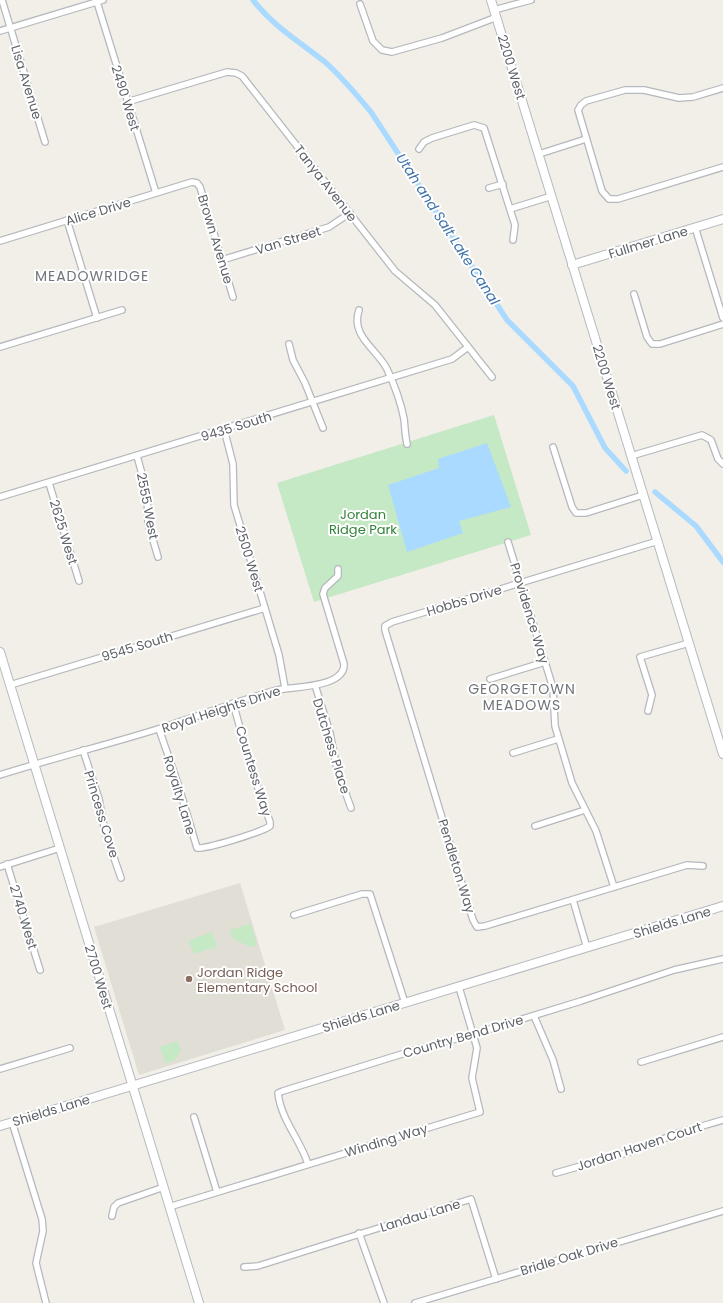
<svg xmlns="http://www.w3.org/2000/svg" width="723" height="1303" font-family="Poppins,sans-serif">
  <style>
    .education { fill: #e1ded6 }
    .green { fill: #c5e8c5 }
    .water { fill: #aadaff }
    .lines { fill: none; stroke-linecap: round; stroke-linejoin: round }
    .canal { stroke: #aadaff; stroke-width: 5.5 }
    .street-casing { stroke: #b5b8bc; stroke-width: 8 }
    .secondary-casing { stroke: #b6babf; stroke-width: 10 }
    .street { stroke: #fff; stroke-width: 5.5 }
    .secondary { stroke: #fff; stroke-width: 8 }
    .education-dot { fill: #8d6e63; stroke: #fff; stroke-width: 1.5 }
    .labels { text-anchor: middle; stroke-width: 4; stroke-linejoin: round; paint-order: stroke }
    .street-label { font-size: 13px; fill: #5f6368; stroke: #fff }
    .park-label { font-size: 13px; fill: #348238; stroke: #fff }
    .education-label { font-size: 13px; fill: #785e54; stroke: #fff; text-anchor: start }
    .water-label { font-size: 14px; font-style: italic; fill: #4174aa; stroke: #fff }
    .neighbourhood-label { font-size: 14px; letter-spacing: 1px; fill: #70757a; stroke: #fff }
  </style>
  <rect width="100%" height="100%" fill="#f1efe8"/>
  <polygon class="education" points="240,883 285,1030 139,1075 94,927"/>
  <g class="green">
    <polygon points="494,415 531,535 314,602 277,483"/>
    <polygon points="251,924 257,945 250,947 232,938 230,930"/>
    <polygon points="212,932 217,947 193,954 189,940"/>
    <polygon points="178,1041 181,1050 175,1060 165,1063 160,1047"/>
  </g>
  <polygon class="water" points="487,443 511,507 459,521 463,533 407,552 388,485 439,468 438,459"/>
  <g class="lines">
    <g class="canal">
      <path d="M253 0C273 26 300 42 325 62 342 77 356 94 371 112L507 320 573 386 605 448 626 471"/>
      <polyline points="655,492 696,526 723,562"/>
    </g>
    <g class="street-casing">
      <g id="street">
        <polyline points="2,0 45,142"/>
        <polyline points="97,2 156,193"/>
        <polyline points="360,4 373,41 382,50 392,52 442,38 497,17"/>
        <polyline points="494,10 531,0"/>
        <polyline points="0,31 103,0"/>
        <polyline points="723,88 693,97 679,98 644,90 625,90 586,101 581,105 578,110 602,191 609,199 618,199 723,167"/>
        <polyline points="127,102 227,72 236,73 242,76 395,271 435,305 492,377"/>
        <polyline points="419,149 424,142 432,138 474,125 484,128 515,225 513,240"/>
        <polyline points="539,154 586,139"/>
        <polyline points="489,188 503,184"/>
        <polyline points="510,209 552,196"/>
        <polyline points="67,220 97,318"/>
        <polyline points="695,227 723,318"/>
        <polyline points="0,241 192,182 197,183 200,187 233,297"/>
        <polyline points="222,260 329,227 350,213"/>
        <polyline points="634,294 647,337 652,344 660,344 723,324"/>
        <path d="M359 310C350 336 377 349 387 369 394 384 401 403 404 419 405 427 405 435 407 444"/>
        <polyline points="289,344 293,360 305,383 323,428"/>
        <polyline points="0,347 122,310"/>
        <polyline points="224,429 233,464 234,505 279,655 285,688"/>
        <polyline points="553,447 572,507 576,513 586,513 643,495"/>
        <polyline points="137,456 147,492 148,523 158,557"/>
        <polyline points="631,456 702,435 711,440 718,459 723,464"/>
        <polyline points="49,483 79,581"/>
        <polyline points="0,497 452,359 468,347"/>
        <polyline points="658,541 392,622 385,626 385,630 473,920 477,927 485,926 687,865 703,866"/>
        <polyline points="508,542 553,688 555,726 572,783 596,831 614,887"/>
        <polyline points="490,679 545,662"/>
        <polyline points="10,685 265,608"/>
        <polyline points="315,685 330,733 337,769 351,808"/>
        <polyline points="648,711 652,695 640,657 689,643"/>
        <path d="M159 729 178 784 197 848C207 849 262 832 270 826V822L252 771 233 703"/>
        <polyline points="83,750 99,799 105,832 121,878"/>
        <polyline points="513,753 558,739"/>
        <path d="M0 775C53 758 107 745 161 728 199 716 235 702 273 691 290 686 345 689 344 664L323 594 325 588 338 576V569"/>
        <polyline points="535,826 585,810"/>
        <polyline points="7,864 40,970"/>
        <polyline points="0,867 60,848"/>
        <polyline points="573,900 587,948"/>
        <polyline points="294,915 362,894 370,894 405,1003"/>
        <polyline points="534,1016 553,1060 561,1089"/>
        <polyline points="641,1062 723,1037"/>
        <polyline points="0,1069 70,1048"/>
        <polyline points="194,1117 217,1192"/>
        <polyline points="12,1122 42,1219 43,1231 36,1263 46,1303"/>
        <path d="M308 1164C300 1139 281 1120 278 1093L283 1091 418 1049 467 1036 581 1001 674 970 723 959"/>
        <polyline points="556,1173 630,1152 678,1133 723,1120"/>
        <polyline points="169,1207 480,1112 472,1078 477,1048 459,987"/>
        <polyline points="112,1216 114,1207 118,1203 164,1187"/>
        <polyline points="359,1233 384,1303"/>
        <polyline points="244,1267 258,1266 471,1199 496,1279"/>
        <polyline points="415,1303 723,1211"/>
      </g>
    </g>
    <g class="secondary-casing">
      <g id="secondary">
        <polyline points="491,0 723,754"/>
        <polyline points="572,265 723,219"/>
        <polyline points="0,652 199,1303"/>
        <polyline points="0,1126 723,906"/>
      </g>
    </g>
    <use href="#street" class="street"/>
    <use href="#secondary" class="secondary"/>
  </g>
  <circle class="education-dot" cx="189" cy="979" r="4"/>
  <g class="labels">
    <g class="street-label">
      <text transform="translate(512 67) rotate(73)" y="5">2200 West</text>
      <text transform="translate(27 82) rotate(73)" y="5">Lisa Avenue</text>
      <text transform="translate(126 98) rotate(73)" y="5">2490 West</text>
      <text transform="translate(326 183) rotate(52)" y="5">Tanya Avenue</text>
      <text transform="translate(98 211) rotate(-17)" y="5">Alice Drive</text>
      <text transform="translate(216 239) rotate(73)" y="5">Brown Avenue</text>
      <text transform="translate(288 240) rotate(-17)" y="5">Van Street</text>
      <text transform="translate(648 242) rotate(-17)" y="5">Fullmer Lane</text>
      <text transform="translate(607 377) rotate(73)" y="5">2200 West</text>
      <text transform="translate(236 426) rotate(-17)" y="5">9435 South</text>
      <text transform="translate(148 506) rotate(79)" y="5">2555 West</text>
      <text transform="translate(64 532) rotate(73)" y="5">2625 West</text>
      <text transform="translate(250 559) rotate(73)" y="5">2500 West</text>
      <text transform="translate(464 600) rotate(-17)" y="5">Hobbs Drive</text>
      <text transform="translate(530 613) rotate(73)" y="5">Providence Way</text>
      <text transform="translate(137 646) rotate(-17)" y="5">9545 South</text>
      <text transform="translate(221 709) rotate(-18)" y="5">Royal Heights Drive</text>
      <text transform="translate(332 746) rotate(73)" y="5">Dutchess Place</text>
      <text transform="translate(254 771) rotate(73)" y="5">Countess Way</text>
      <text transform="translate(180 795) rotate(73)" y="5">Royalty Lane</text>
      <text transform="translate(102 814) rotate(73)" y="5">Princess Cove</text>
      <text transform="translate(457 866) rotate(73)" y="5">Pendleton Way</text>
      <text transform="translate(24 917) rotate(73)" y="5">2740 West</text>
      <text transform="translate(672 922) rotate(-17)" y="5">Shields Lane</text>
      <text transform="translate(99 977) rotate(73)" y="5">2700 West</text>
      <text transform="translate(361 1016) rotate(-17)" y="5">Shields Lane</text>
      <text transform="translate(463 1036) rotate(-16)" y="5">Country Bend Drive</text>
      <text transform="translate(51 1110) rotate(-17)" y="5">Shields Lane</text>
      <text transform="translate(386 1140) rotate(-17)" y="5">Winding Way</text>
      <text transform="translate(639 1146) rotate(-18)" y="5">Jordan Haven Court</text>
      <text transform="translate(420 1215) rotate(-17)" y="5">Landau Lane</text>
      <text transform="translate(569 1256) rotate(-17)" y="5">Bridle Oak Drive</text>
    </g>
    <g class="park-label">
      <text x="363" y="519">Jordan<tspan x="363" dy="15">Ridge Park</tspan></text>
    </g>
    <g class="education-label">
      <text x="197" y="977">Jordan Ridge<tspan x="197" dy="15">Elementary School</tspan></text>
    </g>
    <g class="water-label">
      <text transform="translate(448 229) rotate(57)" y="5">Utah and Salt Lake Canal</text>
    </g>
    <g class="neighbourhood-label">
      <text x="92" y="281">MEADOWRIDGE</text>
      <text x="522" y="694">GEORGETOWN<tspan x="522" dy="16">MEADOWS</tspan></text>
    </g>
  </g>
</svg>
